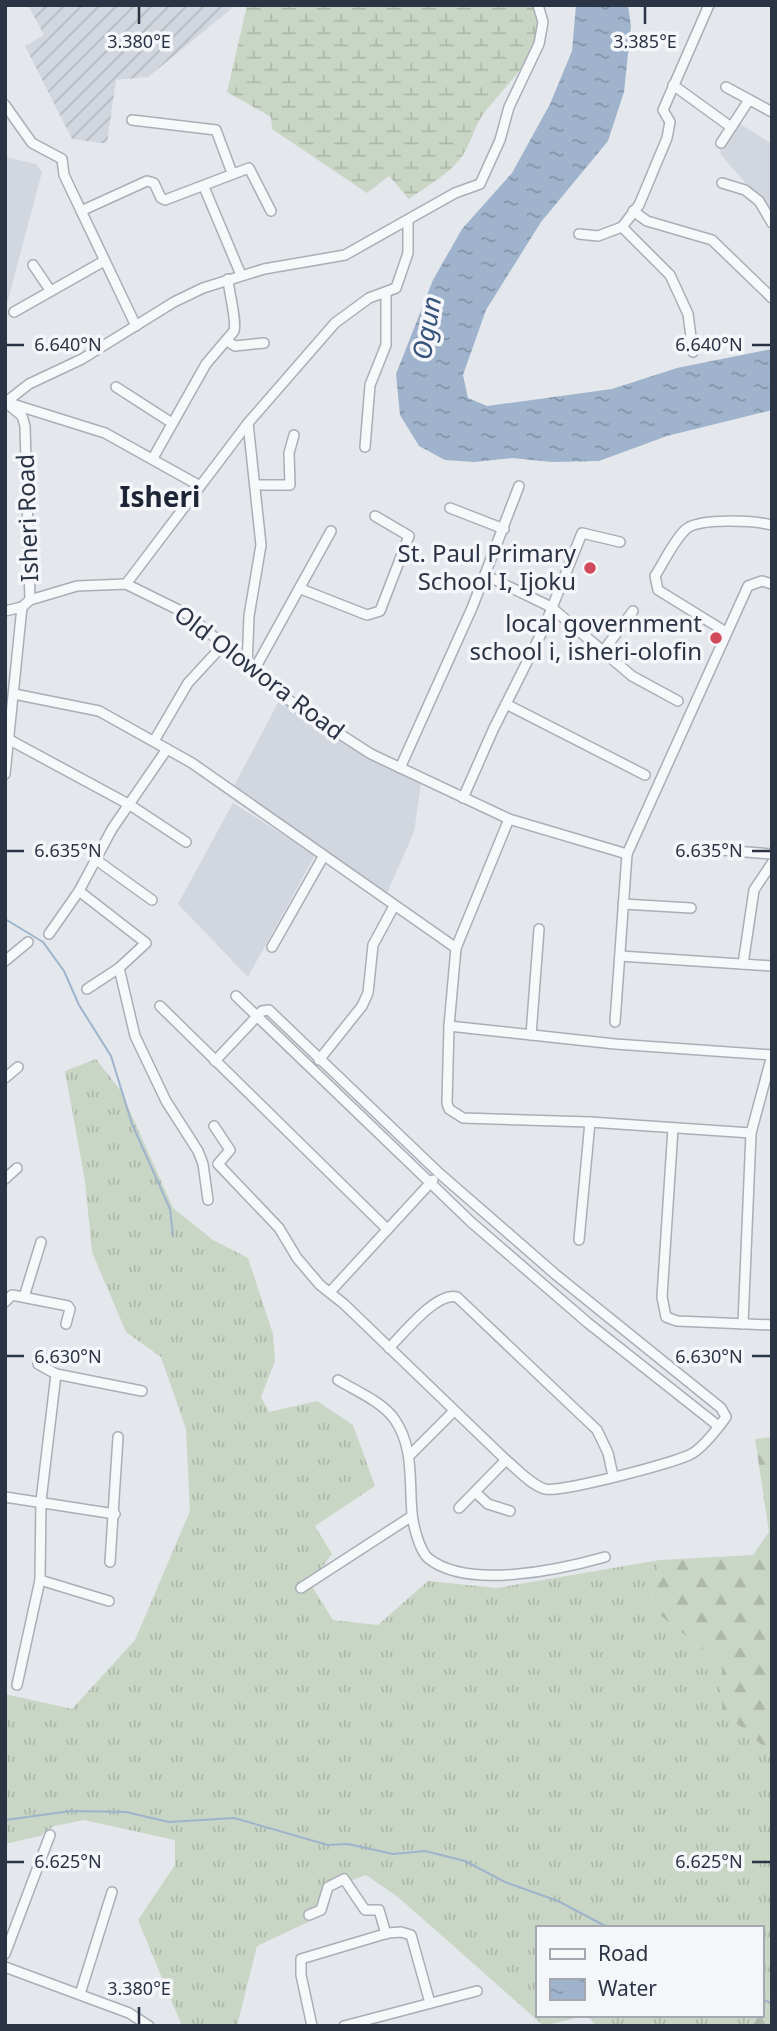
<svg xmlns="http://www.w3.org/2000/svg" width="777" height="2031" font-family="'Noto Sans',sans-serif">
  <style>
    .built { fill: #d2d6de }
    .industrial { fill: url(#industrial-furrows) }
    .grass { fill: url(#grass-tufts) }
    .forest { fill: url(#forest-firs) }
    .wetland { fill: url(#wetland-marsh) }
    .water { fill: url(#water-ripples) }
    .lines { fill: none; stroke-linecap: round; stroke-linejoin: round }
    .stream { stroke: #9fb4cc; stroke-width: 2 }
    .minor-casing { stroke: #a9aeb7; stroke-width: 12 }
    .minor { stroke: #f7f8fa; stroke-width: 9 }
    .ticks { fill: none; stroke: #2b3445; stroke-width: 2.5 }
    .poi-dot { fill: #d1495b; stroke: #f4f6f9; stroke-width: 2.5 }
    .labels { text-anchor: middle; stroke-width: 7; stroke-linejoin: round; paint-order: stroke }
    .street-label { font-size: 24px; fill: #2b3445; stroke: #f4f6f9 }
    .poi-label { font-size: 24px; fill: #2b3445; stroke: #f4f6f9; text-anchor: end }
    .water-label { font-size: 26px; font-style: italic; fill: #34527a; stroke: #f4f6f9 }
    .quarter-label { font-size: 28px; font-weight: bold; fill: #1d2536; stroke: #f4f6f9 }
    .ticks-label { font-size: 18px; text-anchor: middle; fill: #2b3445; stroke: #f4f6f9; stroke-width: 7; stroke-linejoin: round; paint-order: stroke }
  </style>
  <defs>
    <pattern id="industrial-furrows" width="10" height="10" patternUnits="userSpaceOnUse" patternTransform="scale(1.75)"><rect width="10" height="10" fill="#d2d6de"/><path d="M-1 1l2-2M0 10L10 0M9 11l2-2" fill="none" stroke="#b4b8c0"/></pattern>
    <pattern id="grass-tufts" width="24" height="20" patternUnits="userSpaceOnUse" patternTransform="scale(1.75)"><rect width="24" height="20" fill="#c9d6c5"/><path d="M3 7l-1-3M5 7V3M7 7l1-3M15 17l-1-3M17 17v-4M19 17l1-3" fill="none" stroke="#adb8ab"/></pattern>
    <pattern id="forest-firs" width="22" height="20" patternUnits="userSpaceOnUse" patternTransform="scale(1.75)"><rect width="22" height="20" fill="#c9d6c5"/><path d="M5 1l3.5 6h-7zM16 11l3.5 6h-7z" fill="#adb8ab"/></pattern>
    <pattern id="wetland-marsh" width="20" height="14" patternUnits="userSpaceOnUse" patternTransform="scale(1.75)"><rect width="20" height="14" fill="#c9d6c5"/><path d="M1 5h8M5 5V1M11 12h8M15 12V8" fill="none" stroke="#adb8ab"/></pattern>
    <pattern id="water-ripples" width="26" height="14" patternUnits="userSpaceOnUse" patternTransform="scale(1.75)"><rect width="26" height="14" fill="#9fb4cc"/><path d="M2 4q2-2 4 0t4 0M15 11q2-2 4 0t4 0" fill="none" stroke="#8293a7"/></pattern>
  </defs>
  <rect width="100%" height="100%" fill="#e4e7ec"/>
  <g class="built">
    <polygon points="737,122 772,144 772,213 721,155 720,148"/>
    <polygon points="5,157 36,164 42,172 5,311"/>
    <polygon points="280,699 344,744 421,783 414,832 387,893 234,786"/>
    <polygon points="233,803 315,855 248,977 178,904"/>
  </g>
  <polygon class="industrial" points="28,5 236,5 148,77 116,80 107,143 101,143 72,139 25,46 44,35"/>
  <polygon class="grass" points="96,1059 121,1091 173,1208 213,1240 248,1258 273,1334 275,1361 261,1397 269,1412 317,1401 353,1425 375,1486 315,1526 332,1554 310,1583 333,1620 378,1625 428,1581 497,1588 660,1560 650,1607 722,1665 722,1711 772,1754 772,1994 761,2009 761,1928 537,1928 537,2015 757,2015 749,2026 596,2026 587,2015 544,2026 398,1897 366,1875 324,1890 323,1915 257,1946 237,2026 182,2026 138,1920 175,1865 175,1840 84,1820 54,1826 40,1836 5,1844 5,1694 72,1709 135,1640 190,1511 186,1429 161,1357 126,1332 92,1252 85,1181 65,1071"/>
  <g class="forest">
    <polygon points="772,1437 772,1754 722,1711 722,1665 650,1607 660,1560 753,1555 769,1532 755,1439"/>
    <polygon points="772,1994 772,2026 749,2026 757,2015 761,2015 761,2009"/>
  </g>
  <path class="wetland" d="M247 5H535C549 53 507 81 482 116 473 129 470 147 460 159 448 175 425 187 409 199L389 176 367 193 272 129 271 117 227 92Z"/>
  <polygon class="water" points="576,5 628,5 631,26 624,92 608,141 541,222 486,310 463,375 468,398 487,406 612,389 677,368 772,349 772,410 667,436 599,461 552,462 512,458 474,462 445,460 419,446 400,415 396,374 433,280 462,229 512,173 550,104 572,51"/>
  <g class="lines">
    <g class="stream">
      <polyline points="5,919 43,942 64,971 79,1005 111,1056 132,1124 170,1209 173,1235"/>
      <polyline points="5,1820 71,1811 126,1812 169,1822 234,1818 328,1845 348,1844 393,1854 425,1851 465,1861 505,1882 558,1901 609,1928"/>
      <polyline points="761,1998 772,2004"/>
    </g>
    <g class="minor-casing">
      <g id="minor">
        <polyline points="673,85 731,127"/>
        <polyline points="726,87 772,112"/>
        <polyline points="5,105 32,143 62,159 64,175 136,326"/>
        <polyline points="132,120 216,130 232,173"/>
        <polyline points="721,143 749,100"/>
        <polyline points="722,183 745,190 759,201 772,223"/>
        <polyline points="204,187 241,275"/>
        <polyline points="81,211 147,181 154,183 161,198 165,200 249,168 271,211"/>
        <polyline points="633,211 647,221 712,240 772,298"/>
        <polyline points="579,234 598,236 622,227"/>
        <polyline points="33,265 50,290"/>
        <polyline points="14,312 104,261"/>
        <polyline points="227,341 235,346 264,343"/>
        <polyline points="693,352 688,314 670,275 622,227 639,205 667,138 670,122 663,110 709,5"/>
        <polyline points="116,387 172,423"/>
        <polyline points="9,405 22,416 25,426 30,600"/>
        <polyline points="365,447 370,385 386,345 386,293"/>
        <path d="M153 458 206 364 234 331C237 321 229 293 228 279"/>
        <polyline points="256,485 290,485 289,453 294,435"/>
        <polyline points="200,486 105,433 6,402 29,384 82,359 174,302 203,288 264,269 345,255 455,193 480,184 500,140 509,107 539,44 543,22 538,5"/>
        <polyline points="450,508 504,529"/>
        <polyline points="485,575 551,607 632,676 678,701"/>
        <polyline points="126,584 248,423 335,323 369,298 396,288 408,253 408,221"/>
        <polyline points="301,589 367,615 380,611 409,536 375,516"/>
        <polyline points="5,611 22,607 30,600 77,586 126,584 187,614 295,705 371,754 509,819 627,854"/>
        <path d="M726 632 658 590 655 576C664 562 673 542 685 530 698 517 755 521 772 525"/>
        <polyline points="604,650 633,611"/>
        <polyline points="247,667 249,616 261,545 248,423"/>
        <polyline points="253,672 331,531"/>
        <polyline points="14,694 99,711 192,763 456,948"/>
        <polyline points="506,704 645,775"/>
        <polyline points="8,739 130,805 186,842"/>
        <polyline points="154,741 188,683 223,645"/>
        <polyline points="400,768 472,608 519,486"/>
        <polyline points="5,774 22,607"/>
        <polyline points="463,798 493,730 543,630 582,533 620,542"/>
        <polyline points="509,819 456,948 449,1026 615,1044 772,1055"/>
        <polyline points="721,850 772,854"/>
        <polyline points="95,859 152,900"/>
        <polyline points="79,891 146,943 119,968 87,989"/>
        <polyline points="623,904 691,908"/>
        <polyline points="49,934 79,891 112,829 167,749"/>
        <polyline points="272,947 323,857"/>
        <polyline points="620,956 772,966"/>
        <polyline points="5,961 28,942"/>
        <polyline points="743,964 754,890 772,863"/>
        <polyline points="119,968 135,1036 166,1101 198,1151 203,1164 208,1200"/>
        <polyline points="236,996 471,1222 588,1323 717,1425"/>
        <polyline points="160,1006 387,1229"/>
        <polyline points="615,1022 627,854 748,586 762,581 772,584"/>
        <polyline points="449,1026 447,1103 449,1109 463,1118 590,1122 751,1133"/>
        <polyline points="531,1035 539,929"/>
        <polyline points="319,1060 362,1006 368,993 373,945 394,906"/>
        <polyline points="5,1078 18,1067"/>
        <path d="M214 1126 230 1150 218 1164 279 1228 297 1258 320 1285 344 1304 506 1460C517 1469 531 1485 545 1489 560 1493 679 1462 693 1453 704 1446 719 1427 726 1417L721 1408 555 1274 439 1173 269 1010 262 1011 215 1061"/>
        <polyline points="673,1128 662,1297 666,1317 677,1321 772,1325"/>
        <polyline points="5,1179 17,1168"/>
        <polyline points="579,1240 590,1122"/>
        <polyline points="330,1292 433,1180"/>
        <polyline points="24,1297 41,1242"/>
        <polyline points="5,1302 12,1295 68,1306 70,1309 66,1324"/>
        <polyline points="743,1324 751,1133 772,1055"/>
        <path d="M389 1348C404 1333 437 1291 457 1297L597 1430 608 1453 613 1476"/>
        <polyline points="38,1364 56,1374 142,1391"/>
        <path d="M338 1380C356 1391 383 1402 395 1420 414 1448 409 1481 412 1513 413 1524 419 1550 428 1558 467 1590 559 1570 605 1557"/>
        <polyline points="410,1455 454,1411"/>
        <polyline points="475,1492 488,1504 510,1511"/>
        <polyline points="5,1497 115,1514"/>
        <polyline points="459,1508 506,1460"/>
        <polyline points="110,1562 118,1437"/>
        <polyline points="40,1580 109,1601"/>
        <polyline points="301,1588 412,1516"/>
        <polyline points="17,1685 40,1580 41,1501 56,1374"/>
        <polyline points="309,1915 321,1910 328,1887 344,1879 365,1910 379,1910 386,1934"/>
        <polyline points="5,1954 50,1835"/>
        <polyline points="5,1967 129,2013 149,2026"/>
        <polyline points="80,1994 112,1892"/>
        <polyline points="312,2026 301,1975 301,1959 388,1933 401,1932 411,1935 430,2003"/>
        <polyline points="344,2026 477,1991"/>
      </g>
    </g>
    <use href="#minor" class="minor"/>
  </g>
  <path class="ticks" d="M139 7V24M645 7V24M7 345H24M752 345H770M7 851H24M752 851H770M7 1356H24M752 1356H770M7 1862H24M752 1862H770M139 2007V2024"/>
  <g class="poi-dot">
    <circle cx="590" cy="568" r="7"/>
    <circle cx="716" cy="638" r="7"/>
  </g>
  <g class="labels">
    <g class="street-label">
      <text transform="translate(28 518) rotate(-92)" y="8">Isheri Road</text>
      <text transform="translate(259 673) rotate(37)" y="8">Old Olowora Road</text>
    </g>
    <g class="poi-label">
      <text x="576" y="562">St. Paul Primary<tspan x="576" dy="28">School I, Ijoku</tspan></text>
      <text x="702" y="632">local government<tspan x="702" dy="28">school i, isheri-olofin</tspan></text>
    </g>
    <g class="water-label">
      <text transform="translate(427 328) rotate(-80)" y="9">Ogun</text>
    </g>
    <g class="quarter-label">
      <text x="160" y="507">Isheri</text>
    </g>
  </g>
  <g class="ticks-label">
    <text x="139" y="48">3.380°E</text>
    <text x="645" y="48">3.385°E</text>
    <text x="68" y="351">6.640°N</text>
    <text x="709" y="351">6.640°N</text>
    <text x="68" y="857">6.635°N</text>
    <text x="709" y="857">6.635°N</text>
    <text x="68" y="1363">6.630°N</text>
    <text x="709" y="1363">6.630°N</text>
    <text x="68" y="1868">6.625°N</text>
    <text x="709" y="1868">6.625°N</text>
    <text x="139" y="1995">3.380°E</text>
  </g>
  <rect width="777" height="2031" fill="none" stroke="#2b3445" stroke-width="14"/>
  <rect x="536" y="1926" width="228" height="91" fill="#f4f6f9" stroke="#a4a8b1" stroke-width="2"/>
  <rect x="550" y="1949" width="35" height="10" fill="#f7f8fa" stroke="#a4a8b1" stroke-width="2"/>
  <text x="598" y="1961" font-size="21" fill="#2b3445">Road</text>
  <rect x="550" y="1979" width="35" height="21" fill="url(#water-ripples)" stroke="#a4a8b1" stroke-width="2"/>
  <text x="598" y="1996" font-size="21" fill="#2b3445">Water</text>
</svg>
